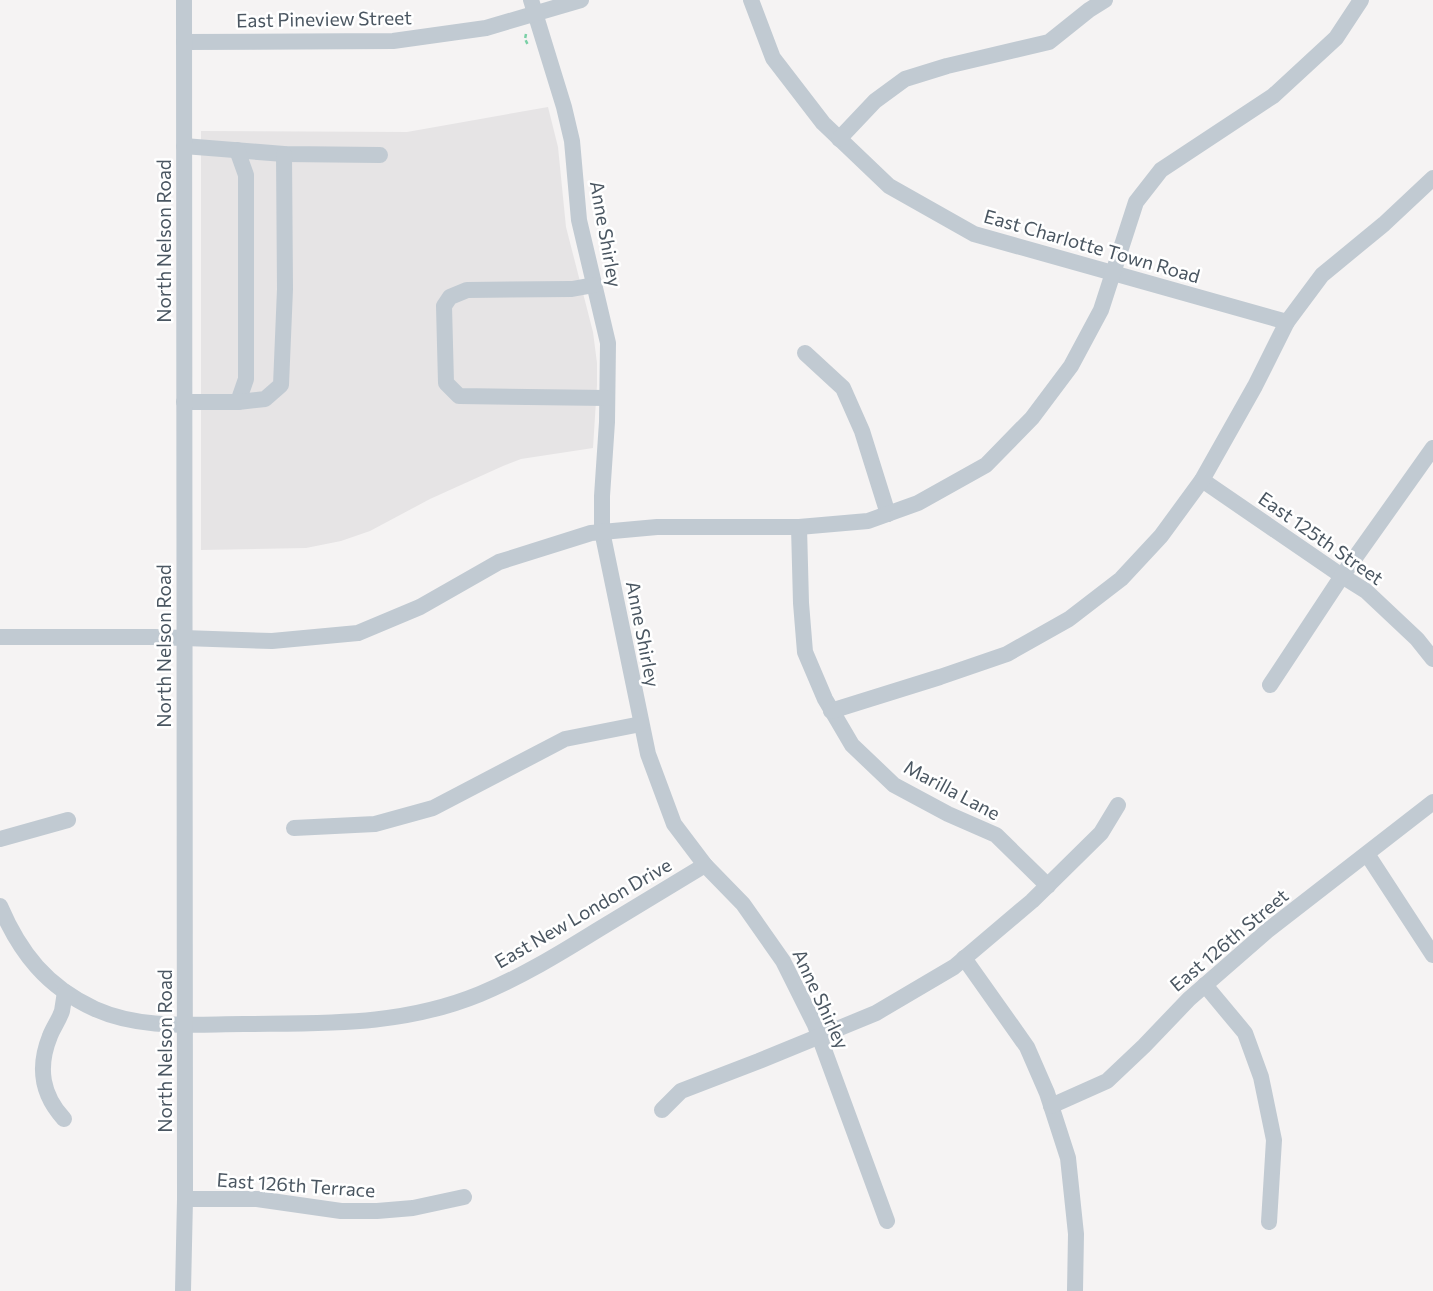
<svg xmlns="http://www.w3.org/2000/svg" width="1433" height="1291" font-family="Commissioner,sans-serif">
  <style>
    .education { fill: #e6e4e5 }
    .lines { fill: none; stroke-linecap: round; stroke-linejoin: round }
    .path { stroke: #7ad0a6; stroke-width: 2.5; stroke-dasharray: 4 2.5; stroke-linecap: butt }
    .minor { stroke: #c1cad2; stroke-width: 16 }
    .labels { text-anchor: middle; stroke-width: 5; stroke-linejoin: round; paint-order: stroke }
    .street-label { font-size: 19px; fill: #4a5661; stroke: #fff }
  </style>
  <rect width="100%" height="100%" fill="#f5f3f3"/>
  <polygon class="education" points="548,107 558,147 566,227 593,332 597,363 597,385 593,448 521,459 503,466 430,499 370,531 341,541 306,548 201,550 201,131 407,132"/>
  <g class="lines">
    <polyline class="path" points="526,34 525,39 528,45"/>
    <g class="minor">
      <polyline points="531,0 564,107 572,141 579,220 608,343 607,422 602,496 602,531 648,754 674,824 705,865 743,904 783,961 815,1025 887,1221"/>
      <polyline points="751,0 773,58 823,123 889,186 974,234 1287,322"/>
      <polyline points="184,42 393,41 486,28 581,0"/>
      <polyline points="839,139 875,101 905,79 947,66 1049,42 1089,10 1105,0"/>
      <polyline points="184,146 284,154 380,155"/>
      <polyline points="237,150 246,175 246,379 238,402"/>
      <polyline points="594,285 572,289 467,290 450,297 444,306 446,383 459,396 607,398"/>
      <polyline points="805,353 843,388 862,431 888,514"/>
      <polyline points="184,402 238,402 265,399 281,385 285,289 284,154"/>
      <polyline points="1202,480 1342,576 1366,591 1417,639 1433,659"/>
      <polyline points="799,527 801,603 805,652 825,699 852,745 894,785 948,814 996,835 1048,886"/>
      <polyline points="0,637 155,637 272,641 358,633 420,607 499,562 591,533 657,527 799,527 868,521 918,503 986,465 1032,418 1071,366 1101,310 1136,202 1161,170 1273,96 1336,38 1361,0"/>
      <polyline points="1270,685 1342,576 1433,448"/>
      <polyline points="831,711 940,677 1007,654 1069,619 1121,579 1161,536 1202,480 1255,386 1287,322 1322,275 1384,224 1433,178"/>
      <polyline points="294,828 375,824 433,808 565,739 641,724"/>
      <polyline points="0,839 68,820"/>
      <polyline points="1367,854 1433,955"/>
      <path d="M0 906C20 953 47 987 95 1009 142 1030 195 1024 244 1024 327 1023 402 1026 480 994 521 977 559 954 596 931 632 909 669 887 705 865"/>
      <polyline points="964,958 1027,1047 1047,1093 1068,1158 1076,1234 1075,1291"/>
      <polyline points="1205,985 1245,1033 1261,1077 1274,1140 1269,1222"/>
      <polyline points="1051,1106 1107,1081 1144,1046 1189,999 1267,931 1433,802"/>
      <polyline points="662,1110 681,1091 759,1061 876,1013 954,967 1032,901 1101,833 1118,805"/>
      <path d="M64 1119C42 1095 37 1068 50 1036 53 1028 59 1020 62 1011 63 1005 64 998 65 992"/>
      <polyline points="185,1199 257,1199 341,1211 377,1211 413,1208 464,1197"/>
      <polyline points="183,1291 185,1199 184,0"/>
    </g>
  </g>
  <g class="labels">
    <g class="street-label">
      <text transform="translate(324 19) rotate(-1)" y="7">East Pineview Street</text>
      <text transform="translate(606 234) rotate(80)" y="7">Anne Shirley</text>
      <text transform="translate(164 241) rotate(-90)" y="7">North Nelson Road</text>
      <text transform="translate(1092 246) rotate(16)" y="7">East Charlotte Town Road</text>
      <text transform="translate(1321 538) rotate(35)" y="7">East 125th Street</text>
      <text transform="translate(643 634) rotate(79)" y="7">Anne Shirley</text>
      <text transform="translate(164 646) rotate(-90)" y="7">North Nelson Road</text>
      <text transform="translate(952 790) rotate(28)" y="7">Marilla Lane</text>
      <text transform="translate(583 913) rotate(-30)" y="7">East New London Drive</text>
      <text transform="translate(1229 940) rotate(-40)" y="7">East 126th Street</text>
      <text transform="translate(821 999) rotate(65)" y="7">Anne Shirley</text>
      <text transform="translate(165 1051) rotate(-90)" y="7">North Nelson Road</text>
      <text transform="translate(296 1185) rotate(4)" y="7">East 126th Terrace</text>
    </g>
  </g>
</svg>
